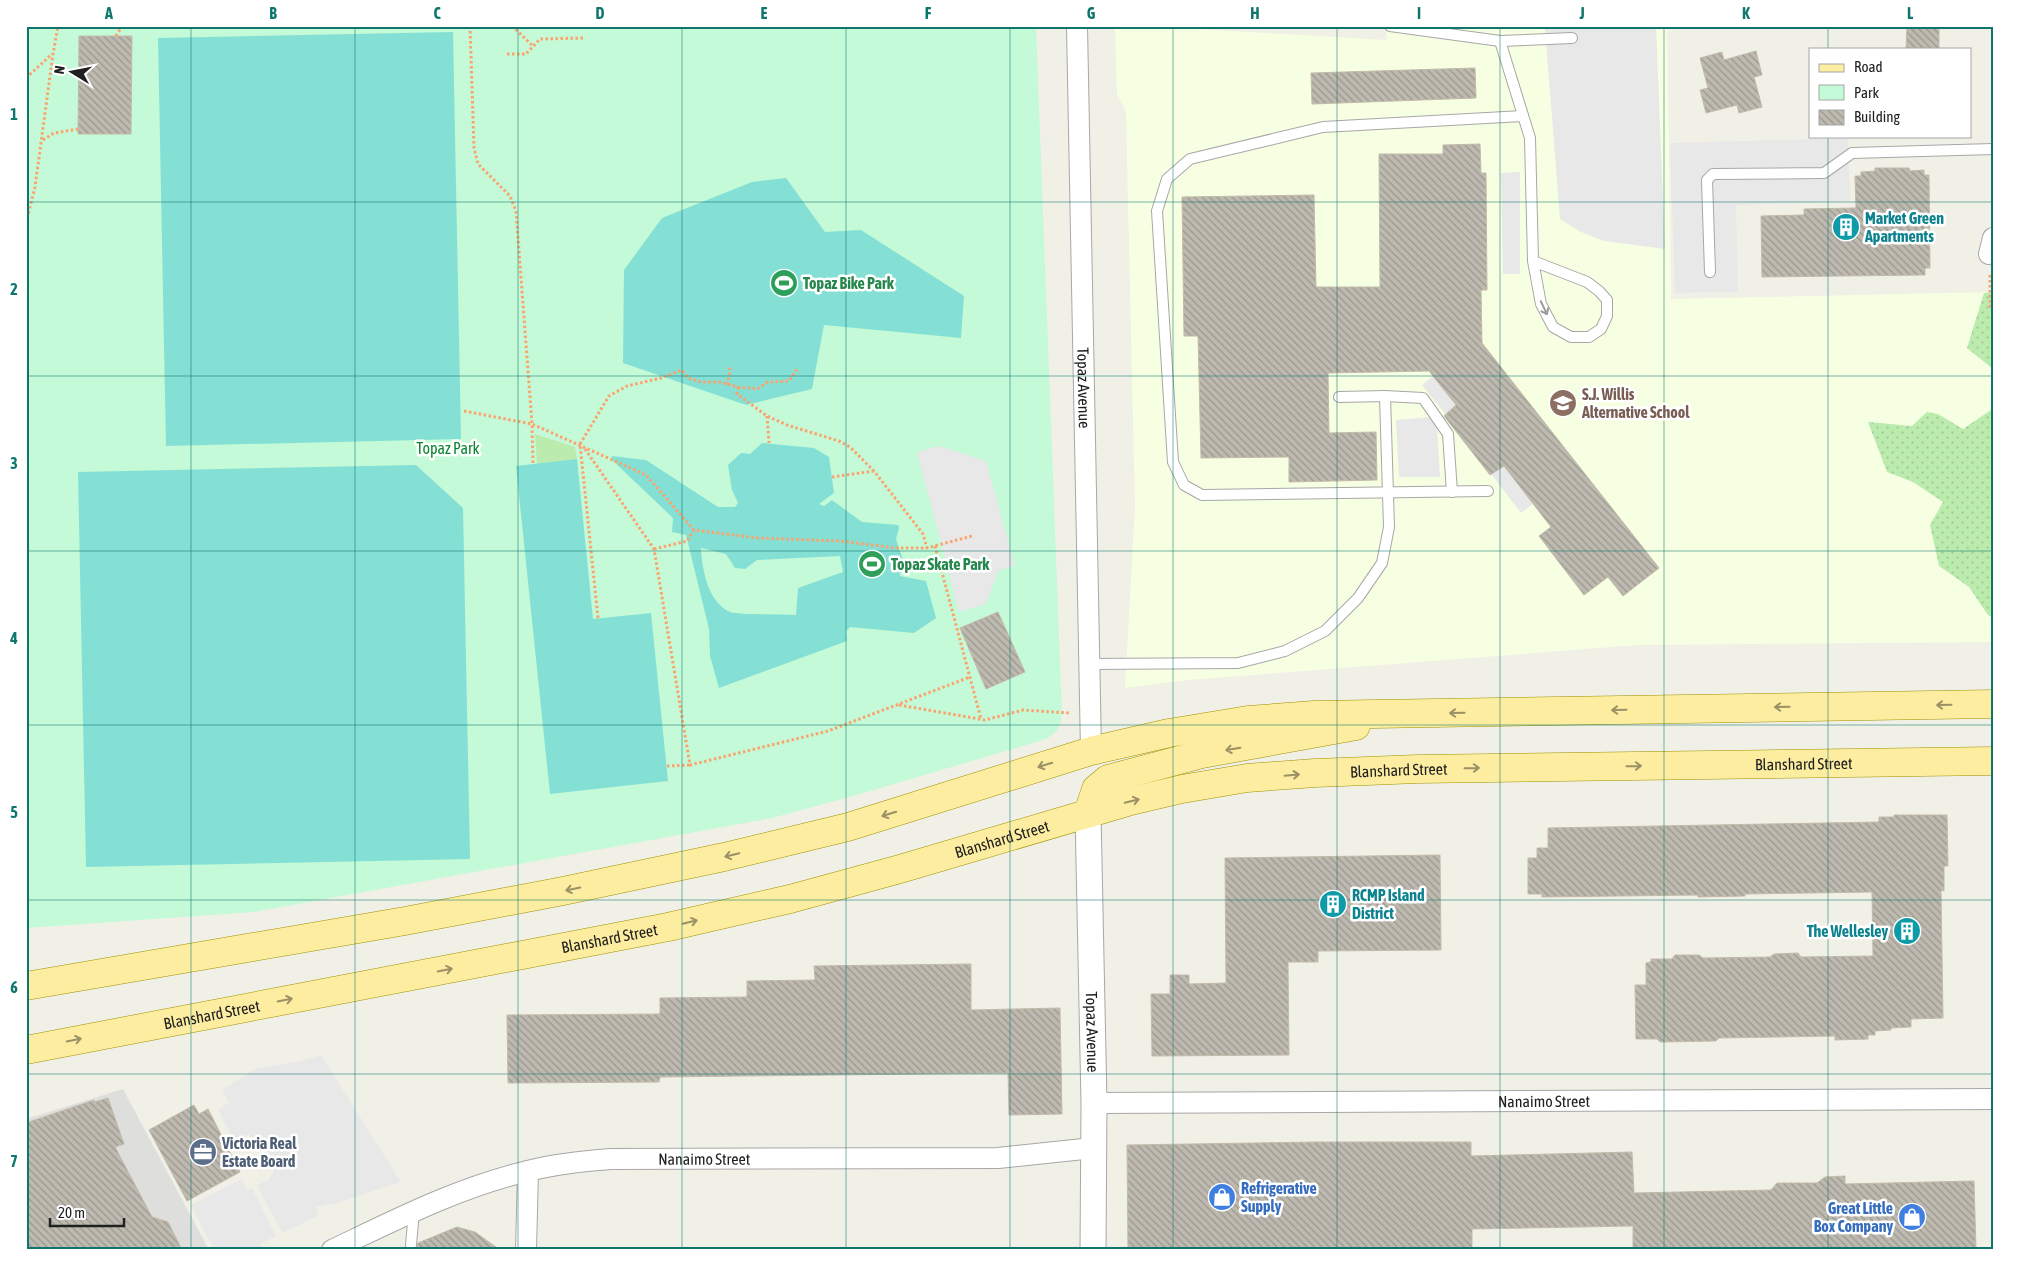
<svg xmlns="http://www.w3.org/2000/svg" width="2019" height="1276" font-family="'Asap Condensed',sans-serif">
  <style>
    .residential { fill: #dededd }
    .education { fill: #f7ffe2 }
    .grass { fill: url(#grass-dots) }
    .park { fill: #c4fad7 }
    .garden { fill: #bbebad }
    .pitch { fill: #84e0d5; fill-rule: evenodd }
    .parking { fill: #e8e8e8 }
    .building { fill: url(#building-back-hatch); stroke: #c3bba9 }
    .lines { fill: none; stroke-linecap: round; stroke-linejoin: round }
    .service-casing { stroke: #a7a7a7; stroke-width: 12 }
    .minor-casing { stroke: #a7a7a7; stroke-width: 22 }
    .tertiary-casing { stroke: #a7a7a7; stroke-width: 27 }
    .primary-casing { stroke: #9d9200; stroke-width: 29 }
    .path { stroke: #fba26d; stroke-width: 3; stroke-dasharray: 2.5 2.5; stroke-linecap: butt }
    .service { stroke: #fff; stroke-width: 10 }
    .minor { stroke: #fff; stroke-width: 20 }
    .tertiary { stroke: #fff; stroke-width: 25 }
    .primary { stroke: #fdeda0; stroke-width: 28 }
    .oneway { stroke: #9b9b9b }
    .oneway2 { stroke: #9a9166 }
    .grid { fill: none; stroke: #0f766e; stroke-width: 1; stroke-opacity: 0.55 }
    .labels { text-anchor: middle; stroke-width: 5; stroke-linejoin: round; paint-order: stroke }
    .culture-label { font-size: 16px; font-weight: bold; fill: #0d838f; stroke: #fff; text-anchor: start }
    .leisure-label { font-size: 16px; font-weight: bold; fill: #27864d; stroke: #fff; text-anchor: start }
    .street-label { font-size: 16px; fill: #202020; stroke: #fff }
    .education-label { font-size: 16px; font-weight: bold; fill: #785e54; stroke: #fff; text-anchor: start }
    .park-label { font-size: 16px; fill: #0b8234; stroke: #fff }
    .service-label { font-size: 16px; font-weight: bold; fill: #4e5e75; stroke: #fff; text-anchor: start }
    .shop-label { font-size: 16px; font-weight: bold; fill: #366cbe; stroke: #fff; text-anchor: start }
    .neatline { fill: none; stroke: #0f766e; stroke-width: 2 }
    .grid-label { font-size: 16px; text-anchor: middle; font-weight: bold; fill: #0f766e }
  </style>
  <defs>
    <pattern id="grass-dots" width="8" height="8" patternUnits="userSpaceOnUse" patternTransform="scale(1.25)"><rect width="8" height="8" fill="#bbebad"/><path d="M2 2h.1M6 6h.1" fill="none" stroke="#a0c995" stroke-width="1.8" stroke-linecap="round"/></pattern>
    <pattern id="building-back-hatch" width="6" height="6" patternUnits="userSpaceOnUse" patternTransform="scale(1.25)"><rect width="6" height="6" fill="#bebab0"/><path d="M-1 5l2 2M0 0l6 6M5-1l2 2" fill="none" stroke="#9a978f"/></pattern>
  </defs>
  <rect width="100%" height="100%" fill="#f1f0e7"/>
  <polygon class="residential" points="123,1089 209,1250 26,1250 26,1119"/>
  <polygon class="education" points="1115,26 1145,26 1386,40 1387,26 1667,26 1671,299 1993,292 1993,642 1637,645 1188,680 1125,688 1135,508 1126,112 1117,94"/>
  <g class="grass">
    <polygon points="1993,292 1993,369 1967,348 1984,293"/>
    <polygon points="1993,404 1993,618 1988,615 1969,587 1939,566 1930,525 1943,502 1913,482 1887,472 1868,422 1912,426 1927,412 1938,414 1963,429 1991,410"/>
  </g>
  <path class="park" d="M26 26H1036L1062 715C1060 729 1055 735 1043 740L860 794 772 818 254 912 26 928Z"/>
  <polygon class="garden" points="535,434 575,447 577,459 537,464"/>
  <g class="pitch">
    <polygon points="453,32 461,439 166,446 158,38"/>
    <polygon points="786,178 825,232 861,230 964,296 961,338 824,325 812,389 746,405 623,363 624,270 662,218 752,182"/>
    <path d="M762 443 814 448 829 457 834 493 819 504 824 506 832 500 862 522 898 525 899 528 896 539 903 560 900 576 926 581 936 618 914 633 850 627 846 631 847 641 719 688 710 656 709 629 686 535 672 532 673 518 611 459 612 456 646 460 718 507H735L738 503 732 490 728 465 741 453 750 454ZM701 548 726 554 735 568 745 569 757 560 840 556 843 572 798 588 796 615C784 614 738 615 730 612 708 602 702 570 701 548Z"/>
    <polygon points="577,459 593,619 651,613 668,781 550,794 516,466"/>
    <polygon points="416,465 463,508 470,859 86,867 78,472"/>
  </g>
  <g class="parking">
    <polygon points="1616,26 1656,26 1665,249 1604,241 1581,232 1560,219 1545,29"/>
    <polygon points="1848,138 1850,201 1736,205 1738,292 1675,293 1670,143"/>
    <polygon points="1520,172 1520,274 1503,274 1501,173"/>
    <polygon points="1433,376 1456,406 1446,415 1422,385"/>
    <polygon points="1431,417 1437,427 1440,477 1399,477 1396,420"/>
    <polygon points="939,446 986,461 1015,566 998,571 986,604 959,612 917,452"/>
    <polygon points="1503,464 1533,504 1521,513 1491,474"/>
    <polygon points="321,1055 401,1182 340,1202 316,1207 318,1216 282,1233 257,1185 269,1180 278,1162 249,1135 233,1140 218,1109 229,1103 222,1090 255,1069 301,1061"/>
    <polygon points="242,1179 247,1190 252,1188 276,1236 260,1244 263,1250 214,1250 191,1205"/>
  </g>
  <g class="building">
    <polygon points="1907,26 1939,26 1939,49 1906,49"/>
    <polygon points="79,36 132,36 131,134 78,134"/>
    <polygon points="1756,51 1762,75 1754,77 1762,107 1739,113 1737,105 1706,113 1700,90 1708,88 1700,58 1722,52 1724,60"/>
    <polygon points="1475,68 1476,98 1312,104 1311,73"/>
    <polygon points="1480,144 1481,173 1486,173 1487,290 1481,290 1482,343 1659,568 1623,596 1608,577 1584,595 1539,536 1551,527 1504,466 1490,475 1444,416 1456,405 1429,371 1328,373 1329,433 1376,432 1377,480 1289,482 1289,457 1201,458 1198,336 1184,336 1182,197 1314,195 1316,287 1380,287 1379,154 1443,154 1443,145"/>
    <polygon points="1875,168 1909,168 1910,171 1924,170 1924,175 1929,175 1930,268 1925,268 1925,275 1762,277 1761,216 1804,215 1804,209 1856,208 1855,176 1861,176 1861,172 1875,171"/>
    <polygon points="998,612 1025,672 986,689 960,628"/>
    <polygon points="1894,815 1947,815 1948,866 1944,866 1944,891 1941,890 1943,1018 1911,1019 1911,1027 1891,1028 1891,1030 1875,1031 1875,1035 1868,1035 1868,1039 1835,1040 1835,1036 1719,1038 1716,1041 1660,1042 1657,1039 1636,1039 1635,985 1646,985 1646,963 1651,962 1651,959 1672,959 1675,955 1699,955 1703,958 1770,957 1774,954 1798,953 1801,957 1873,956 1872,892 1745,894 1745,896 1698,897 1698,895 1542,897 1542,894 1528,894 1528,858 1537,858 1537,848 1548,848 1548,828 1879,822 1879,817 1894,817"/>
    <polygon points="1440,855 1441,950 1318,951 1318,962 1288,962 1289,1055 1152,1056 1151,994 1170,994 1170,975 1189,975 1189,984 1226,983 1225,858"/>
    <polygon points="971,964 971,1010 1060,1008 1062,1114 1009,1115 1008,1073 660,1077 659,1082 508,1083 507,1015 660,1014 660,998 747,997 747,981 815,980 814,966"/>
    <polygon points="108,1098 124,1144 115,1147 152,1217 168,1222 182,1250 26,1250 26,1123 94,1100 95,1102"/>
    <polygon points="194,1105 199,1114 208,1109 240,1172 187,1201 149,1130"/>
    <polygon points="1316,1142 1471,1142 1471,1156 1632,1152 1634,1193 1771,1190 1777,1183 1817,1183 1825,1177 1845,1176 1845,1184 1974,1181 1976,1250 1633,1250 1633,1226 1472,1229 1472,1250 1128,1250 1127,1145"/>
    <polygon points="457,1227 475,1232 500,1250 416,1250 418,1243"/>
  </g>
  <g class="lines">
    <g class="service-casing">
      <g id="service">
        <polyline points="1390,26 1500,41 1572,38"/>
        <polyline points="1500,41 1530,138 1533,261 1541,304 1553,327 1571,337 1589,337 1601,329 1607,316 1607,300 1599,291 1587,282 1533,261"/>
        <polyline points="1710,272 1707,180 1713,174 1824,173 1852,153 1993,149"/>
        <polyline points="1339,397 1385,396 1423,398 1448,434 1452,492"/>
        <polyline points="1488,491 1202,495 1184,485 1173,462 1157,211 1167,179 1190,159 1323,127 1523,116"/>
        <polyline points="1090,664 1238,663 1285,651 1325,631 1358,598 1382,563 1389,527 1385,396"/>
        <polyline points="411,1245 414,1211"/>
      </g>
    </g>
    <g class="minor-casing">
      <g id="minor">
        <path id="s1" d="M1077 26 1091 751"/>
        <polyline points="1989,254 1993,238"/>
        <path id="s2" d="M1094 1103 1993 1099"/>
        <path id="s3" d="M332 1250C395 1220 459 1187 528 1171 555 1164 583 1161 611 1159L998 1158 1093 1148"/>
        <polyline points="526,1250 528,1171"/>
      </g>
    </g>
    <g class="tertiary-casing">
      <g id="tertiary">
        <path id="s4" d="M1088 813 1094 1103 1093 1250"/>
      </g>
    </g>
    <g class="primary-casing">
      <g id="primary">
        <polyline points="1088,813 1096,789 1108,779 1202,754 1356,726"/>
        <polyline points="26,986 405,921 563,891 724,857 848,827 1091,751 1169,733 1248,720 1314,715 1993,704"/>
        <path id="s5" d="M26 1050 668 927 790 899 900 869 1127 802 1182 789 1247 778 1315 773 1418 769 1993 761"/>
      </g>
    </g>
    <g class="path">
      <polyline points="470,26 474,148 478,164 510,196 516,211 532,424 533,464"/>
      <polyline points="512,26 533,46"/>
      <polyline points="116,36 122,26"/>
      <polyline points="507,54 526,54 540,39 584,38"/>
      <polyline points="26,78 52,54"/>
      <polyline points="43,140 54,133 78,129"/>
      <polyline points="26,223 35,187 53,54 58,26"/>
      <polyline points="1990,275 1990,306 1993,307"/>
      <polyline points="728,385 730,366"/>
      <polyline points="738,387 737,394 767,416 787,425 839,441 850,447 874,471 923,534 927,548"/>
      <polyline points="464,411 532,424 646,475 694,530 758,538 840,541 896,548 927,548 972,536"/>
      <polyline points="767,416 769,443"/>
      <polyline points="585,449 654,549 690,765 828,731 970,677"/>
      <polyline points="832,477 874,471"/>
      <polyline points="935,546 981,719"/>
      <polyline points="654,549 687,541 694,530"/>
      <polyline points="598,618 580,444 609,396 627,386 661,378 682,370 688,378 701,382 720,382 738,387 757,389 768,382 789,381 797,369"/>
      <polyline points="899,705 985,720 1023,710 1070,713"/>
      <polyline points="667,766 690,765"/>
    </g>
    <use href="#service" class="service"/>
    <use href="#minor" class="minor"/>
    <use href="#tertiary" class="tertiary"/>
    <use href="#primary" class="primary"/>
  </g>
  <defs><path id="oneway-shaft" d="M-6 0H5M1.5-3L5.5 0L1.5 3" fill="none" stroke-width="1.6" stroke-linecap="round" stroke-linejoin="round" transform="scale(1.25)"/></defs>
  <use class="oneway" href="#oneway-shaft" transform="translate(1544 308) rotate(65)"/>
  <g class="oneway2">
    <use href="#oneway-shaft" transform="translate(1944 705) rotate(179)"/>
    <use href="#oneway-shaft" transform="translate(1782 707) rotate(179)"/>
    <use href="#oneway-shaft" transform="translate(1619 710) rotate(179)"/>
    <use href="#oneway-shaft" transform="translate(1457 713) rotate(179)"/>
    <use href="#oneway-shaft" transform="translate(1233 749) rotate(170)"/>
    <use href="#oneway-shaft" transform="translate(1045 765) rotate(163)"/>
    <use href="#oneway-shaft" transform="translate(1634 766) rotate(-1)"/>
    <use href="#oneway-shaft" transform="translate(1472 768) rotate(-1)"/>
    <use href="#oneway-shaft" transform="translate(1292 775) rotate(-5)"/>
    <use href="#oneway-shaft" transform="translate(1132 801) rotate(-14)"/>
    <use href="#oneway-shaft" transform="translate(889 814) rotate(163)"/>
    <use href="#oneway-shaft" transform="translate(732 855) rotate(166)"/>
    <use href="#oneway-shaft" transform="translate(573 889) rotate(168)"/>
    <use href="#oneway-shaft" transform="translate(690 922) rotate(-13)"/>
    <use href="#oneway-shaft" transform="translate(445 970) rotate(-11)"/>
    <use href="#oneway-shaft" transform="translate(285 1000) rotate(-11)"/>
    <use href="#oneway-shaft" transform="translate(74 1040) rotate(-11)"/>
  </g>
  <path class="grid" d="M191 26V1250M355 26V1250M518 26V1250M682 26V1250M846 26V1250M1010 26V1250M1173 26V1250M1337 26V1250M1500 26V1250M1664 26V1250M1828 26V49M1828 136V1250M26 202H1993M26 376H1993M26 551H1993M26 725H1993M26 900H1993M26 1074H1993"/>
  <defs>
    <g id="building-disc" transform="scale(1.4375)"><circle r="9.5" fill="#0f9aa8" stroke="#fff"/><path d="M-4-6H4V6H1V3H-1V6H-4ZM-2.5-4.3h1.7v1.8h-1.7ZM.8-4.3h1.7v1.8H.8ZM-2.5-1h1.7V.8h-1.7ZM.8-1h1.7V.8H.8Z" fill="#fff"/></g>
    <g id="stadium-disc" transform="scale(1.4375)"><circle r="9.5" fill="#2e9e5b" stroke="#fff"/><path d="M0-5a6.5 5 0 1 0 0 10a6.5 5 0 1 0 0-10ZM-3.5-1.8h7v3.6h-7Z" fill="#fff"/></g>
    <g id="school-disc" transform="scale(1.4375)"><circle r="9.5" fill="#8d6e63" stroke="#fff"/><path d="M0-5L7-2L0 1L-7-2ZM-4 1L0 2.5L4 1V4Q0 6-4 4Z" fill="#fff"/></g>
    <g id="office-disc" transform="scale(1.4375)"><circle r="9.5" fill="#5c6f8a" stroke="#fff"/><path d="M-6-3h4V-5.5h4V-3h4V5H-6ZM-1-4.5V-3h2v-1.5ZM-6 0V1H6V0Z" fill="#fff"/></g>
    <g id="shop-disc" transform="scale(1.4375)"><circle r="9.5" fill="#3f7fe0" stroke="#fff"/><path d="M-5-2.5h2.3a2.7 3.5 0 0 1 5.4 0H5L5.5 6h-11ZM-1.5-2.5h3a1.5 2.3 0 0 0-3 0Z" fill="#fff"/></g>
  </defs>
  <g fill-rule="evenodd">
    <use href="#building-disc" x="1846" y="227"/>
    <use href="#stadium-disc" x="784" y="283"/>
    <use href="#school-disc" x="1563" y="403"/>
    <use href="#stadium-disc" x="872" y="564"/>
    <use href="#building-disc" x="1333" y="904"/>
    <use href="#building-disc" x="1907" y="931"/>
    <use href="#office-disc" x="203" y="1152"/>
    <use href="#shop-disc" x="1222" y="1197"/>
    <use href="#shop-disc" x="1912" y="1217"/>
  </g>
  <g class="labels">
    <g class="culture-label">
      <text x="1865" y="224">Market Green<tspan x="1865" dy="18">Apartments</tspan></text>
      <text x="1352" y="901">RCMP Island<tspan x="1352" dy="18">District</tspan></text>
      <text x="1888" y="937" text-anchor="end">The Wellesley</text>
    </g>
    <g class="leisure-label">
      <text x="803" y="289">Topaz Bike Park</text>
      <text x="891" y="570">Topaz Skate Park</text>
    </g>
    <g class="street-label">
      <text dy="6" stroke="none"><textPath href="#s1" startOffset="362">Topaz Avenue</textPath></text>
      <text dy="6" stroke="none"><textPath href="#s5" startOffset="1809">Blanshard Street</textPath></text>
      <text dy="6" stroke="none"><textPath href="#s5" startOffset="1404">Blanshard Street</textPath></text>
      <text dy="6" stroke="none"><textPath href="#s5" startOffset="999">Blanshard Street</textPath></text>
      <text dy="6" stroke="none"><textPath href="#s5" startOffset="594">Blanshard Street</textPath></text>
      <text dy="6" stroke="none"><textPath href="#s5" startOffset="189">Blanshard Street</textPath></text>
      <text dy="6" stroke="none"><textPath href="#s4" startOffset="219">Topaz Avenue</textPath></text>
      <text dy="6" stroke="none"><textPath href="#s2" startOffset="450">Nanaimo Street</textPath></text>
      <text dy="6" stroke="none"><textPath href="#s3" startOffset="389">Nanaimo Street</textPath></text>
    </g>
    <g class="education-label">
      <text x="1582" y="400">S.J. Willis<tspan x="1582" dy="18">Alternative School</tspan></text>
    </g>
    <g class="park-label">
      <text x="448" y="454">Topaz Park</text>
    </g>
    <g class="service-label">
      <text x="222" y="1149">Victoria Real<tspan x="222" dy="18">Estate Board</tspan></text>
    </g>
    <g class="shop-label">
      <text x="1241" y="1194">Refrigerative<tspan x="1241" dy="18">Supply</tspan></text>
      <text x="1893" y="1214" text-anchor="end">Great Little<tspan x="1893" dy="18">Box Company</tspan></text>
    </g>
  </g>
  <rect width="2019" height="1276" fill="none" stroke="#ffffff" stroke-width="55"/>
  <rect x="1809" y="48" width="162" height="90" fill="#ffffff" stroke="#a6a6a6"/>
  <rect x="1819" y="64" width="25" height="8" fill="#fdeda0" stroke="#a6a6a6"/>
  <text x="1854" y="72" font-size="15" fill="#202020">Road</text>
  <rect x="1819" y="85" width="25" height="15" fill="#c4fad7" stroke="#a6a6a6"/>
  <text x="1854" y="98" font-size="15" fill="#202020">Park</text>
  <rect x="1819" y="110" width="25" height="15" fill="url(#building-back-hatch)" stroke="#a6a6a6"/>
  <text x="1854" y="122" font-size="15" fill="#202020">Building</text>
  <g transform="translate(72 72) rotate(280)" stroke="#ffffff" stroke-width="4" paint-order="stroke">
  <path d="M0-4L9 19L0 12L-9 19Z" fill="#202020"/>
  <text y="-8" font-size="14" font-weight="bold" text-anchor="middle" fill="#202020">N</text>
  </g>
  <path d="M50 1218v8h74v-8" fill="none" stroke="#202020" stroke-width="2.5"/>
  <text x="58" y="1218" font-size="15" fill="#202020" stroke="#ffffff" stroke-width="4" paint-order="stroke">20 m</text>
  <rect x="28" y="28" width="1964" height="1220" class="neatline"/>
  <g class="grid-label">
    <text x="109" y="19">A</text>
    <text x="273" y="19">B</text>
    <text x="437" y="19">C</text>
    <text x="600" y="19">D</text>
    <text x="764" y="19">E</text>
    <text x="928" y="19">F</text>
    <text x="1091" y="19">G</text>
    <text x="1255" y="19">H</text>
    <text x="1419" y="19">I</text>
    <text x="1582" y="19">J</text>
    <text x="1746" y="19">K</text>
    <text x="1910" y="19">L</text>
    <text x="14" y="120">1</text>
    <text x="14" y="295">2</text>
    <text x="14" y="469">3</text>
    <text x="14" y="644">4</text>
    <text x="14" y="818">5</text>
    <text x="14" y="993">6</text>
    <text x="14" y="1167">7</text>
  </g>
</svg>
